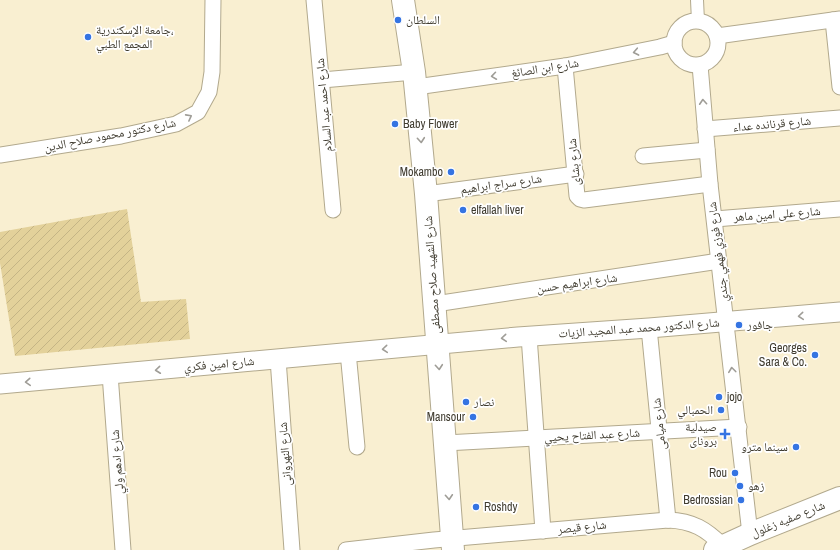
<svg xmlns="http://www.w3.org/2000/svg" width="840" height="550" font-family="'Archivo Narrow','Noto Naskh Arabic',sans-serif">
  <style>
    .garden { fill: url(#garden-furrows) }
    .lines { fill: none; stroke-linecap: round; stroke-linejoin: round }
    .pedestrian-casing { stroke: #b2a98d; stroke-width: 14 }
    .minor-casing { stroke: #b2a98d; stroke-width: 17 }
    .tertiary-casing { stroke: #b2a98d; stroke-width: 21 }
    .secondary-casing { stroke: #b2a98d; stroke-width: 24 }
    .pedestrian { stroke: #fff; stroke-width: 12 }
    .minor { stroke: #fff; stroke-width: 15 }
    .tertiary { stroke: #fff; stroke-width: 19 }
    .secondary { stroke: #fff; stroke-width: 22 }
    .oneway { stroke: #9f9d97 }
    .poi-dot { fill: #3574e2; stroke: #fff; stroke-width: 1.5 }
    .labels { text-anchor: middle; stroke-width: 3.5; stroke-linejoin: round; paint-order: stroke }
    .poi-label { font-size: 12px; fill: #3f3b2f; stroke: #fff; text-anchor: start }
    .street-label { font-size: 12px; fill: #3f3b2f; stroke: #fff }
  </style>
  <defs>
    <pattern id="garden-furrows" width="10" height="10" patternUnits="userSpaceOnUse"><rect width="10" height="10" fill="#e3d19a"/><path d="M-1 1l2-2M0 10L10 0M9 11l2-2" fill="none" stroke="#c4b485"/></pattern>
  </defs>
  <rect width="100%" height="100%" fill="#f9efd1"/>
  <polygon class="garden" points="127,209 141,302 186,299 190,339 15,356 0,263 0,232"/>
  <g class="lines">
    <g class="pedestrian-casing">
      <polyline id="pedestrian" points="697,0 698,21"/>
    </g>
    <g class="minor-casing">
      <g id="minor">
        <polyline points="314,0 333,210"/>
        <polyline points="833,20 840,87"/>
        <circle cx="696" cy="43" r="22"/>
        <polyline points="717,36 840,19"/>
        <polyline points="700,65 710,184 750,534"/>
        <polyline points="565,66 577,196 580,199 584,200 710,184"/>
        <polyline points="322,80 414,72"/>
        <polyline points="416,87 565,66 660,47 674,43"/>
        <polyline points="705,129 840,118"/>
        <polyline points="0,155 121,136 176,124 198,112 209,92 212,72 213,0"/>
        <polyline points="643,156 707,150"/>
        <polyline points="426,194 576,174"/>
        <polyline points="715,219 840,209"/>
        <polyline points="435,304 719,261"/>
        <polyline points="649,328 668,520"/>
        <polyline points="529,336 543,531"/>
        <polyline points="348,352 357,447"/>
        <polyline points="278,359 292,550"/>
        <polyline points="110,374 123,550"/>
        <polyline points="445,443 739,427"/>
        <path d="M346 550 434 540 668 520C693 521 706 529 723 546"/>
      </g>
    </g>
    <g class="tertiary-casing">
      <polyline id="tertiary" points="0,384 518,337 649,328 840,312"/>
    </g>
    <g class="secondary-casing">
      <g id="secondary">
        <polyline points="403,0 414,72 426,194 453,550"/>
        <polyline points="715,550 750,534 840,498"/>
      </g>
    </g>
    <use href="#pedestrian" class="pedestrian"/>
    <use href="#minor" class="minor"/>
    <use href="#tertiary" class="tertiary"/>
    <use href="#secondary" class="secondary"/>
  </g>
  <defs><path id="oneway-chevron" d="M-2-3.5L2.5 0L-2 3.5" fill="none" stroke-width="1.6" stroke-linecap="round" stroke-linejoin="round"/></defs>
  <g class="oneway">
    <use href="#oneway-chevron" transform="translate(636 52) rotate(169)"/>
    <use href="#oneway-chevron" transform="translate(494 76) rotate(172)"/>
    <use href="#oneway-chevron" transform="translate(703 102) rotate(-94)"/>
    <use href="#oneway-chevron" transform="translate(189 117) rotate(-28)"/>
    <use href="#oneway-chevron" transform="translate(421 140) rotate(85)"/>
    <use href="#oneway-chevron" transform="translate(801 316) rotate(175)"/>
    <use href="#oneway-chevron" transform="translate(504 338) rotate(175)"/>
    <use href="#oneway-chevron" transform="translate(385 349) rotate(175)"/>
    <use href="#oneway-chevron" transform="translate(439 367) rotate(85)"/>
    <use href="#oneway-chevron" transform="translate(158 370) rotate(174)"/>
    <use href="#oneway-chevron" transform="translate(732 370) rotate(-97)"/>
    <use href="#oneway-chevron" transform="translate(28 382) rotate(176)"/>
    <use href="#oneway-chevron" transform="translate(449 497) rotate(86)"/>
  </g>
  <g class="poi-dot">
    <circle cx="398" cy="20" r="4"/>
    <circle cx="88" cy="37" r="4"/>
    <circle cx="395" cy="124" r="4"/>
    <circle cx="451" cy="172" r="4"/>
    <circle cx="463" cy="210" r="4"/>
    <circle cx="739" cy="325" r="4"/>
    <circle cx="815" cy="355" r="4"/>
    <circle cx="719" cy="397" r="4"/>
    <circle cx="466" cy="402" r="4"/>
    <circle cx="721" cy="410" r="4"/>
    <circle cx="473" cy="417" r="4"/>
    <path d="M723 428h4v4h4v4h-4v4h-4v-4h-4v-4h4z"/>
    <circle cx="796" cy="447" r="4"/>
    <circle cx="735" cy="473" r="4"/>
    <circle cx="740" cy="486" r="4"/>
    <circle cx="741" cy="500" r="4"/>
    <circle cx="476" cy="507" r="4"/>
  </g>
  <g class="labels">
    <g class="poi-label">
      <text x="406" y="24">السلطان</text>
      <text x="96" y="34">جامعة الإسكندرية،<tspan x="96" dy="14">المجمع الطبي</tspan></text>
      <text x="403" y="128">Baby Flower</text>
      <text x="443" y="176" text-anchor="end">Mokambo</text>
      <text x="471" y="214">elfallah liver</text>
      <text x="747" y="329">جافور</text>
      <text x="807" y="352" text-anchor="end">Georges<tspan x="807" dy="14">Sara &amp; Co.</tspan></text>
      <text x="727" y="401">jojo</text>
      <text x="474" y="406">نصار</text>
      <text x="713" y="414" text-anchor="end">الحمبالي</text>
      <text x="465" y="421" text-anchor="end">Mansour</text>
      <text x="717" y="431" text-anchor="end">صيدلية<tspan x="717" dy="14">بروناى</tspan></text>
      <text x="788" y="451" text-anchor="end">سينما مترو</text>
      <text x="727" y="477" text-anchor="end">Rou</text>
      <text x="748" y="490">زهو</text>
      <text x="733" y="504" text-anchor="end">Bedrossian</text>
      <text x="484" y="511">Roshdy</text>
    </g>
    <g class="street-label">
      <text transform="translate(545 68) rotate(-9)" y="4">شارع ابن الصائغ</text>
      <text transform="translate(324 105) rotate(-95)" y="4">شارع احمد عبد السلام</text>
      <text transform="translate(772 124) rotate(-5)" y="4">شارع قرنانده عداء</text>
      <text transform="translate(110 135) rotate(-11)" y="4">شارع دكتور محمود صلاح الدين</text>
      <text transform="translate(574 162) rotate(-95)" y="4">شارع بشاى</text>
      <text transform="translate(501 184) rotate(-8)" y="4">شارع سراج ابراهيم</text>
      <text transform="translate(777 214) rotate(-4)" y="4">شارع على امين ماهر</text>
      <text transform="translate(718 252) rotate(-97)" y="4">شارع فوزي فهمي جندي</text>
      <text transform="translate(432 275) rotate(-94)" y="4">شارع الشهيد صلاح مصطفى</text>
      <text transform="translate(577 283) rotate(-8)" y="4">شارع ابراهيم حسن</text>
      <text transform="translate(639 328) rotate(-4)" y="4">شارع الدكتور محمد عبد المجيد الزيات</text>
      <text transform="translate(219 364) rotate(-5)" y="4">شارع امين فكري</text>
      <text transform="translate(659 424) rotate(-96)" y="4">شارع ميامى</text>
      <text transform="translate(592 435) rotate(-3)" y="4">شارع عبد الفتاح يحيي</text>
      <text transform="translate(285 454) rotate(-94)" y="4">شارع النهروانى</text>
      <text transform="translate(117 462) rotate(-94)" y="4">شارع ادهم ولي</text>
      <text transform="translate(788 519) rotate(-22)" y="4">شارع صفيه زغلول</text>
      <text transform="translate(582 527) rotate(-6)" y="4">شارع قيصر</text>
    </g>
  </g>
</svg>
